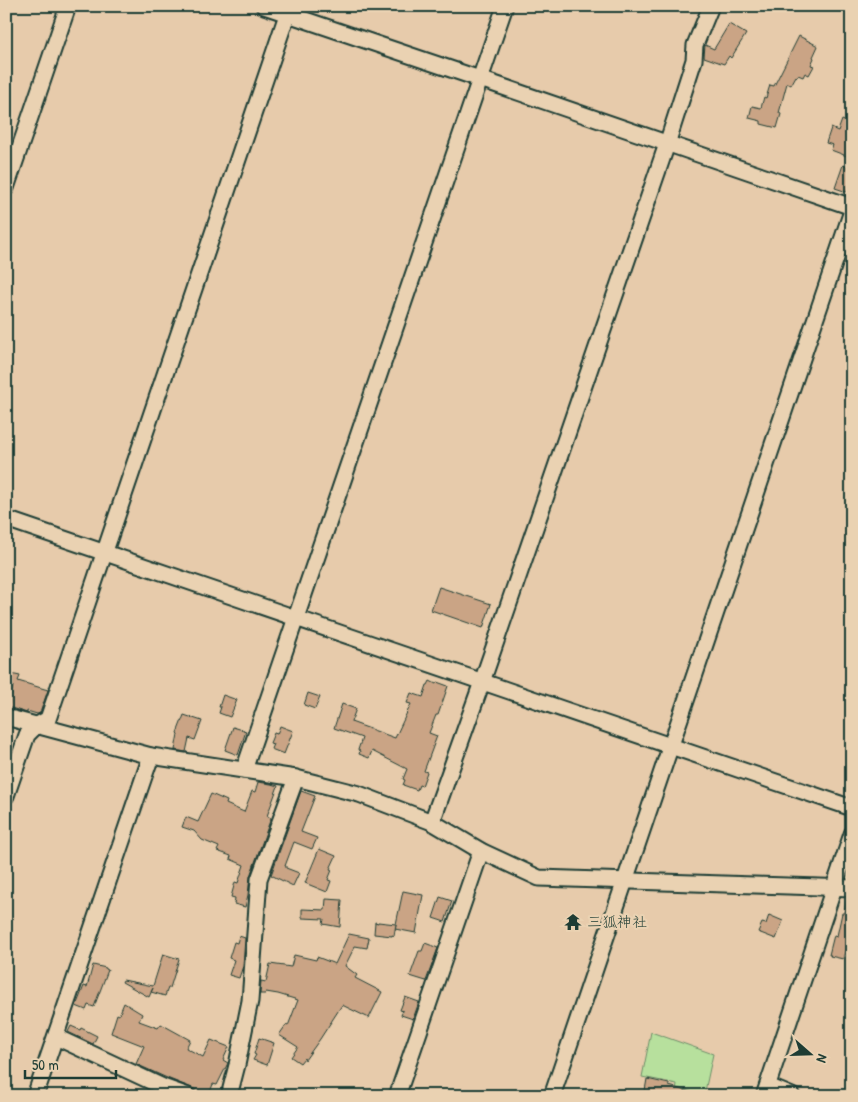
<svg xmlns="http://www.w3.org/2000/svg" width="858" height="1102" font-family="'Patrick Hand','Klee One',sans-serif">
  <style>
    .green { fill: #b7e09d; stroke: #6b8e68 }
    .building { fill: #caa485; stroke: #1f3d34 }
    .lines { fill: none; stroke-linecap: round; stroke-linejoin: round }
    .minor-casing { stroke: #1f3d34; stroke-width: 19 }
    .minor { stroke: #ead2b2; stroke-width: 15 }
    .labels { text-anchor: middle; stroke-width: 4.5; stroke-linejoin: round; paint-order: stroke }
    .poi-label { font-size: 15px; fill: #1f3d34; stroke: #ead2b2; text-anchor: start }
  </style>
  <rect width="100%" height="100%" fill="#e7cbab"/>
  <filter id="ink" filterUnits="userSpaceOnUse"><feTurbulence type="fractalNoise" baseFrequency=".02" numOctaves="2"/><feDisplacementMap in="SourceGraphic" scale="10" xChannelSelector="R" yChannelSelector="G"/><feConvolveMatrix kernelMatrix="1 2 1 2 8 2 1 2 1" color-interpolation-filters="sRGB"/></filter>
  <g filter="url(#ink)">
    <polygon class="green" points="651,1032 713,1054 704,1096 675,1096 677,1084 642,1077"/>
    <g class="building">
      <polygon points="729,24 746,34 731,58 729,56 724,64 704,57 705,45 714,49"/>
      <polygon points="799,36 818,46 813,57 814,58 811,65 814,66 809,75 805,73 803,77 798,75 797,77 796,76 791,85 787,83 779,113 781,114 777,128 761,124 761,121 749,118 752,106 761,108 764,97 766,98 770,85 774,86"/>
      <polygon points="842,120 852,124 852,158 831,150 833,145 826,143 831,128 838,131"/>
      <polygon points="843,165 852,169 852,178 847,192 835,188"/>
      <polygon points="439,587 491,604 483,628 431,610"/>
      <polygon points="6,673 20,676 18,681 48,690 40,713 37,714 27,711 27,713 8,707 13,686 6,684"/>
      <polygon points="430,681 436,684 437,682 448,686 438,715 436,715 429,733 437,736 424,771 427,772 422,786 419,785 417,790 403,785 405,780 403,779 407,769 372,751 369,758 359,754 360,751 358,750 362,738 334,728 342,704 356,709 351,722 395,738 411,704 407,703 411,693 423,697 427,685 428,685"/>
      <polygon points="308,693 320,697 315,709 304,705"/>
      <polygon points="223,695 237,700 230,717 219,713 221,707 219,707"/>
      <polygon points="184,715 202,721 195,740 189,738 186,752 175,750 178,734 177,733"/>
      <polygon points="280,726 293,731 284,754 271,749 273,744 270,743 274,733 277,734"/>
      <polygon points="233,727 246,731 238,755 225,750"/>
      <polygon points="258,782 271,784 278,786 267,816 271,818 250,876 248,895 245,907 234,904 235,898 231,897 235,882 238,883 244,865 230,859 231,856 217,851 219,847 202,840 194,831 182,827 186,817 198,822 211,794 227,801 226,804 244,812 252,791 255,792"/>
      <polygon points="301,791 315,796 301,832 317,838 312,849 294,842 285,866 286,866 286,868 299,873 293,886 271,875"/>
      <polygon points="319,849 336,856 330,869 332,870 328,880 331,881 327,892 305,883"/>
      <polygon points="403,891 423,895 416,933 395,929"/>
      <polygon points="440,897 452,901 445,922 433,918"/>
      <polygon points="847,897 852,897 852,925 843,959 830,956 831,955 829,955 834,935 837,936 842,913 844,913"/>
      <polygon points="326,899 342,900 340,927 323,924 324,919 302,918 302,909 325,910"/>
      <polygon points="769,915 783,921 776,939 758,932 762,923 766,924"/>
      <polygon points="375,922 378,923 378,922 396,924 394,936 392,935 392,936 374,934"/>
      <polygon points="349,934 369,938 367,948 355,946 345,966 357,975 355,978 382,992 369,1018 342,1005 320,1039 305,1060 304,1058 300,1063 291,1057 298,1047 279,1035 286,1025 288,1026 298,1000 278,994 266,992 265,994 260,994 261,981 266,982 270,964 291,967 294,955 316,960 317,957 335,964"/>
      <polygon points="239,936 245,938 243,966 239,978 229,975 234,960 229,958 234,942 237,943"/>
      <polygon points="425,943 438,948 426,981 410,976 419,951 422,951"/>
      <polygon points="163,954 179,959 170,988 168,988 165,996 151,992 153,988 149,997 122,982 123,980 153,986"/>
      <polygon points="93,965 106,968 106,969 108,970 94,1007 88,1005 86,1010 76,1006 84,986 87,987"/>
      <polygon points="405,997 419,1002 413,1019 401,1015 403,1011 400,1010"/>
      <polygon points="124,1003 142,1014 139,1021 158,1028 161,1024 190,1040 186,1048 203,1057 211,1040 229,1047 223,1060 228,1063 217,1085 213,1084 209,1095 167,1078 136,1064 144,1046 111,1033 117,1014 119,1015"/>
      <polygon points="71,1026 80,1030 81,1028 97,1036 93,1044 68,1032"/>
      <polygon points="259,1038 274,1043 267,1065 253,1060 256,1055 254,1054"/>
      <polygon points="647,1079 669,1084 669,1086 691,1092 691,1096 644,1096"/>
    </g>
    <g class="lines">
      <g class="minor-casing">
        <g id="minor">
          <polyline points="264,6 480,79 852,207"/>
          <polyline points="6,188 68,6"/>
          <polyline points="6,519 852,808"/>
          <polyline points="6,717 151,756 296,778 359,794 432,822 481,851 539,878 852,888"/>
          <polyline points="244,770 505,6"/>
          <polyline points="6,796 27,735 37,725 48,719 290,6"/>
          <polyline points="432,822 482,682 667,144 694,60 695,45 711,6"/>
          <polyline points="56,1037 163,1087 188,1096"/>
          <polyline points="768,1086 792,1096"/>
          <polyline points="35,1096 151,756"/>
          <polyline points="229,1096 237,1065 250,1001 259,879 296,778"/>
          <polyline points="397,1096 481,851"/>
          <polyline points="552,1096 852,211"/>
          <polyline points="764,1096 852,834"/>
        </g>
      </g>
      <use href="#minor" class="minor"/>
    </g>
  </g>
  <defs>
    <g id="temple-bare" transform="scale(1.35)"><path d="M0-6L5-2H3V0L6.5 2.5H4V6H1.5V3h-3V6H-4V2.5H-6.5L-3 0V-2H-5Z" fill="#1f3d34" stroke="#ead2b2" stroke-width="2.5" paint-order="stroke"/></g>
  </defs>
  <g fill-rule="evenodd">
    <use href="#temple-bare" x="573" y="922"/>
  </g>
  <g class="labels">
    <g class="poi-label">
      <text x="587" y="927">三狐神社</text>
    </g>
  </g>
  <rect width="858" height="1102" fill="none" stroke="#ead2b2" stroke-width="25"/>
  <rect x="12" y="12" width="833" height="1077" fill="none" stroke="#1f3d34" stroke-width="2" filter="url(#ink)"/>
  <g transform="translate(810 1054) rotate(110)" stroke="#ead2b2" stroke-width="4" paint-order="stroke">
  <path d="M0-4L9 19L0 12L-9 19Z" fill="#1f3d34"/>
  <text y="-8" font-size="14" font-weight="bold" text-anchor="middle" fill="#1f3d34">N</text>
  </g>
  <path d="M25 1070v8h91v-8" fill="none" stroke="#1f3d34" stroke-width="2.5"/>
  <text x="32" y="1070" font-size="15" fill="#1f3d34" stroke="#ead2b2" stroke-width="4" paint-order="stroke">50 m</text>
</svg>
